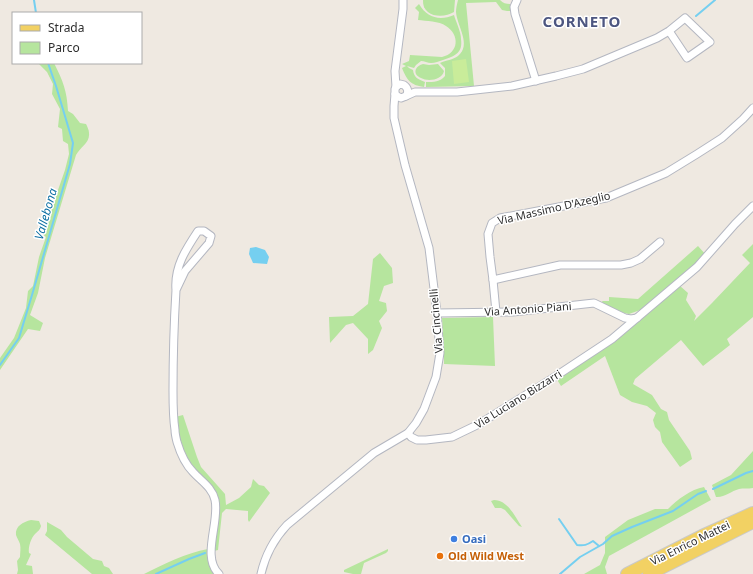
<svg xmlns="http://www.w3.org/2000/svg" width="753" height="574" font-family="'Noto Sans',sans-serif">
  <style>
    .green { fill: #b6e59e }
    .pitch { fill: #c9ec9a }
    .water { fill: #75cff0 }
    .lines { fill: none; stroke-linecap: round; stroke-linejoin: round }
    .stream { stroke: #75cff0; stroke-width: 2 }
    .minor-casing { stroke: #b4b7c1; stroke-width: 9 }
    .primary-casing { stroke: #c9c9c9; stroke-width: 14 }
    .minor { stroke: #fff; stroke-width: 7 }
    .primary { stroke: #f2d163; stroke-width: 12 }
    .shop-dot { fill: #3f7fe0; stroke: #fff; stroke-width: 1.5 }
    .food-dot { fill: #e8710a; stroke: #fff; stroke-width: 1.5 }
    .labels { text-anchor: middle; stroke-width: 3; stroke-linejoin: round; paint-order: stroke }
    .street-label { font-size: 11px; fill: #2e2e2e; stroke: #fff }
    .shop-label { font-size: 11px; font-weight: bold; fill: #366cbe; stroke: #fff; text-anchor: start }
    .food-label { font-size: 11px; font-weight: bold; fill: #c56008; stroke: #fff; text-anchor: start }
    .water-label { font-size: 12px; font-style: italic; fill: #0d6fa3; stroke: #fff }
    .district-label { font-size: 15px; font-weight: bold; letter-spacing: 1px; fill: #4d5680; stroke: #fff }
  </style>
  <rect width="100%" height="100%" fill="#efe9e1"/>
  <g class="green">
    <path d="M423 0H455L454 12C443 19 422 17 423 0Z"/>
    <path d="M458 0H500C503 3 506 4 510 4V11H507L502 10 496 2 466 3 474 86 426 87V82C434 82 440 82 445 76V68L440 63C446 60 453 60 458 56 472 45 457 26 456 12 456 8 457 4 458 0Z"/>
    <path d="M419 4C427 18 440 21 454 15 456 22 461 32 461 39 463 53 455 56 443 60 439 61 435 63 431 63 428 63 424 61 421 61L416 65 414 68 407 66 409 68 413 70C414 78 418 79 425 82L424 87C410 85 407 80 402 68L406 66 402 64 409 61 410 55 442 57C459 53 460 35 446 26 439 21 426 21 418 20L419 12 415 8Z"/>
    <path d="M38 63H54C63 81 67 91 68 111L73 114 80 123 86 124C87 126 89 130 89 133 90 143 80 147 76 155L45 258 38 293 30 315 43 323 40 331 28 329 0 370V358L14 338 26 308 28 291 33 286 39 257 46 237 39 231 44 213 51 210 65 170 69 154 68 144 63 141 62 129 58 127 60 109 52 94 53 84 47 72Z"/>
    <path d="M423 64 429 65 438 64 444 71C442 80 428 82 421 78 412 74 415 66 423 64Z"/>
    <polygon points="753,244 753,317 727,339 730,345 703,366 681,340 635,379 633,384 652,395 661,409 667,412 669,420 690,451 692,459 680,467 662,442 660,432 655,427 653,420 656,413 647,406 632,402 620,395 605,356 561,386 556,378 680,286 688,293 686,300 696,316 694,321 712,303 750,263 742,255"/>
    <polygon points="698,246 706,255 643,309 629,314 620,312 603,303 602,301 609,301 609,297 638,299"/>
    <polygon points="380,253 392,268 393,283 384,286 379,301 386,303 387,311 379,321 382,328 373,350 368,354 368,339 353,323 346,325 330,343 329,317 353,316 368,304 373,259"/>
    <polygon points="493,317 495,366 444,364 444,352 442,318"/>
    <polygon points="183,415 197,457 201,467 225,494 226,505 239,498 251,487 253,479 259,485 264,486 270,493 249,522 248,520 248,511 226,509 222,513 218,550 214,551 217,499 188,463 178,441 175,417"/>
    <path d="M753 451V488C748 489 743 488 739 489 731 491 724 498 716 497L712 485 731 475Z"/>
    <path d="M704 487 711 500 609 556 605 567 607 574H584L600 565 605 553V537L628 520 655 509H668C677 500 691 489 704 487Z"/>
    <path d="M494 500C508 500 515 517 522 527L519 526 505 510 501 508H495L491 501Z"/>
    <path d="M31 520 39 521 41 526C40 530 38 531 35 534 31 538 28 547 29 553L31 554 26 565 32 566 33 574H17L18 570 17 561 20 557C20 553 21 548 20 544 19 541 17 538 16 535 15 526 23 522 31 520Z"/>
    <polygon points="47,522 61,530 67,537 93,559 102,561 104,566 109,568 113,574 92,574 45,535 47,531"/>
    <path d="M208 549C208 559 211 566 216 574H144C164 564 186 553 208 549Z"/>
    <polygon points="388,549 388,551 386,553 364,563 361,574 353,574 344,572 344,570"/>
  </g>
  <polygon class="pitch" points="466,59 469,82 454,84 452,61"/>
  <polygon class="water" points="256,247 265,250 269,257 267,264 253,263 249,254 250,248"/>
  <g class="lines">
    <g class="stream">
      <polyline points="34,0 36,13"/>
      <polyline points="696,16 715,0"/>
      <polyline points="0,365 19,338 32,295 70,164 73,143 56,86 48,63"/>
      <polyline points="713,489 746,473 753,471"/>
      <path d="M559 519 577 545C584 546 587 545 593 541L599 546"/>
      <polyline points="156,574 189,559 205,553"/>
      <polyline points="560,574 580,557 603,544 612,536 632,527 673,511 698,494 706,491"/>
    </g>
    <g class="minor-casing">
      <g id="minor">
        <polyline points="517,0 514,7 515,14 536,81"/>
        <path d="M395 94 397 96 401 98 406 96C409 92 408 88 404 85L400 84 396 87"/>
        <polyline points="406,96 415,92 457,92 512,86 556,76 583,69 657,38 669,31 685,18 710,42 687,58 669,31"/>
        <polyline points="493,280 560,265 621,265 631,263 640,259 660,242"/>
        <path d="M176 290 185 271 209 243 211 236 204 231H198C186 249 174 267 176 290 174 323 173 357 173 391 173 404 173 417 175 430 175 434 176 438 177 442 180 452 185 464 193 472 201 481 212 487 215 500 220 522 201 557 219 574"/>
        <polyline points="496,312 493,280 490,257 488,234 492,223 500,218 606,198 666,173 697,154 722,138 743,119 753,108"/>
        <polyline points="437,313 513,312 594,303 625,318 631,319 637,318"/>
        <polyline points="408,433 411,437 417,440 426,440 452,437 479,424 553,378 612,339 697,267 735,224 753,206"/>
        <path d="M261 574C265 556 274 539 287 525L374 453 408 433 416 423 424 409 436 377 440 353 437 313 429 248 405 165 394 118V106L395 94V89L396 87 395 71 403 9V0"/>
      </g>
    </g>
    <g class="primary-casing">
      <g id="primary">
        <polyline points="627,574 702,536 753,513"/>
        <polyline points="649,574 753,522"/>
      </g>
    </g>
    <use href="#minor" class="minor"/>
    <use href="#primary" class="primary"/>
  </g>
  <circle class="shop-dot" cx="454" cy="539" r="4"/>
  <circle class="food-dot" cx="440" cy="556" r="4"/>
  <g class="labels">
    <g class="street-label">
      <text transform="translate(554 208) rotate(-13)" y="4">Via Massimo D'Azeglio</text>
      <text transform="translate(528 309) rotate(-4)" y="4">Via Antonio Piani</text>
      <text transform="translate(436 321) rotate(-95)" y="4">Via Cincinelli</text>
      <text transform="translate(518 399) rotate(-32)" y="4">Via Luciano Bizzarri</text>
      <text transform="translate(690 543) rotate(-26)" y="4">Via Enrico Mattei</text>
    </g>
    <g class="shop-label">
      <text x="462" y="543">Oasi</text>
    </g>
    <g class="food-label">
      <text x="448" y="560">Old Wild West</text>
    </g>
    <g class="water-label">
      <text transform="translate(46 214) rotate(-74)" y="4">Vallebona</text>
    </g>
    <g class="district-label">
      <text x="582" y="27">CORNETO</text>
    </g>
  </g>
  <rect x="12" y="12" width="130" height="52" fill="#ffffff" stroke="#ababab"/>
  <rect x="20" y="25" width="20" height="6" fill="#f2d163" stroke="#ababab"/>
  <text x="48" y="32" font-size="12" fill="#2e2e2e">Strada</text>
  <rect x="20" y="42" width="20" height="12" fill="#b6e59e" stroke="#ababab"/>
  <text x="48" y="52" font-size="12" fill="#2e2e2e">Parco</text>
</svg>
